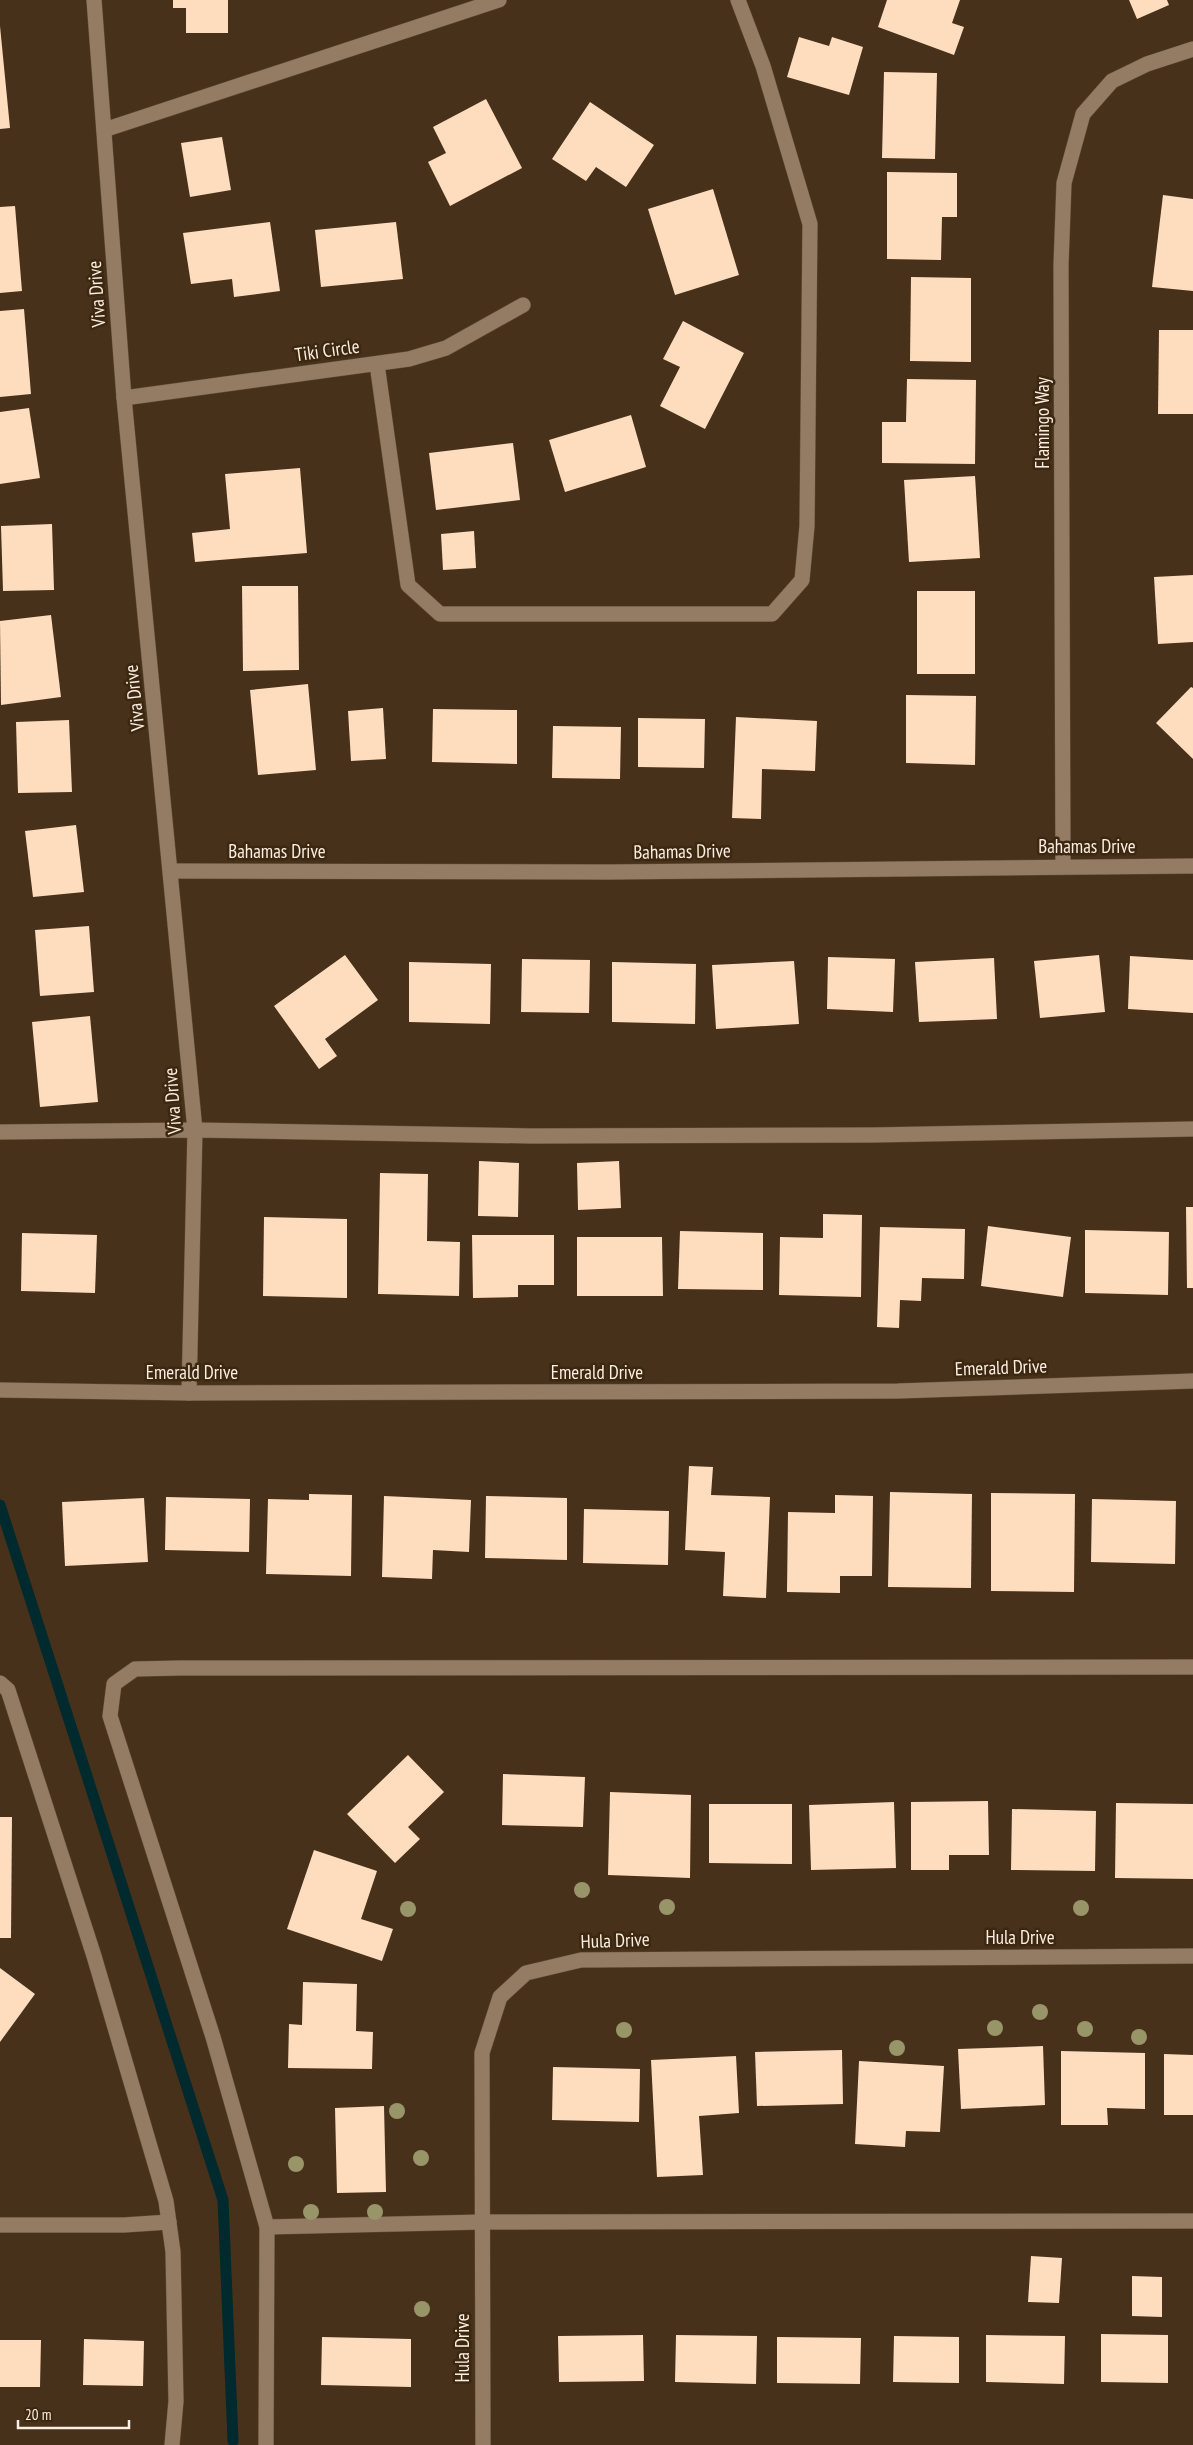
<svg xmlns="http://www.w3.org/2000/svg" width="1193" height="2445" font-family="'PT Sans Narrow',sans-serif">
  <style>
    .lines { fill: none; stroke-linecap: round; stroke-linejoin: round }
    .stream { stroke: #002a2d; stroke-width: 11 }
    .building { fill: #fdddbd }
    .service-casing { stroke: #5e4c38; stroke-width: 16 }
    .minor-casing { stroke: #5e4c38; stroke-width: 16 }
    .service { stroke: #947b63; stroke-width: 15 }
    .minor { stroke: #947b63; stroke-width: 15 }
    .tree { fill: #989669 }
    .labels { text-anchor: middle; stroke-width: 5; stroke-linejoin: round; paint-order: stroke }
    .street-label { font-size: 19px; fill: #fceee0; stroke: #3c2711 }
  </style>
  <rect width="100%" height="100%" fill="#47311b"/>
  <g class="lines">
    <polyline class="stream" points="0,1505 223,2200 233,2441"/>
  </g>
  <g class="building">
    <polygon points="173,0 228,0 228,33 186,33 186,8 173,8"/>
    <polygon points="887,0 960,0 952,23 964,27 954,55 878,27"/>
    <polygon points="1129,0 1167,0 1169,5 1137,19"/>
    <polygon points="0,26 10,128 0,129"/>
    <polygon points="799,37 829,46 832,37 863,47 849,95 787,77"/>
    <polygon points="884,72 937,73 935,159 882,158"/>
    <polygon points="486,99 522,168 450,206 428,162 446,153 433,127"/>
    <polygon points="590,102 654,145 626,187 596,167 586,181 552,159"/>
    <polygon points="222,137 231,190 190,197 181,143"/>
    <polygon points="887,172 957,173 957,217 942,217 941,260 887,259"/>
    <polygon points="713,189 739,275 675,295 648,209"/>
    <polygon points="1163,195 1193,199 1193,291 1152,287"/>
    <polygon points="15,206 22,291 0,293 0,207"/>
    <polygon points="270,222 280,291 234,297 232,279 191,284 183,233"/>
    <polygon points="396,222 403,279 321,287 315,230"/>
    <polygon points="911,277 971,278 971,362 910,361"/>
    <polygon points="24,309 31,394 0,397 0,311"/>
    <polygon points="683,321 744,353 705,429 660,406 680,367 663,359"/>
    <polygon points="1159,330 1193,330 1193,414 1158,414"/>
    <polygon points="907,379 976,380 975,464 882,463 882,422 906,422"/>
    <polygon points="29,408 40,478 0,484 0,412"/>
    <polygon points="631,415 646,467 565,492 549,440"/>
    <polygon points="513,443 520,500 436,510 429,453"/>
    <polygon points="300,468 307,553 195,562 192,533 230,529 225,474"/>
    <polygon points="975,476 980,558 909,562 904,480"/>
    <polygon points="52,524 54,590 3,591 1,526"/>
    <polygon points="474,531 476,568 443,570 441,534"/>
    <polygon points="1193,575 1193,642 1158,644 1154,577"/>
    <polygon points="242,586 298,586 299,670 243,671"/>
    <rect x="917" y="591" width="58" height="83"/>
    <polygon points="51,615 61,697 1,705 0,621"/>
    <polygon points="308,684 316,770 258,775 250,690"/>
    <polygon points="1191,687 1193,688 1193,759 1156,723"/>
    <polygon points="906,695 976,696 975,765 906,763"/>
    <polygon points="383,708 386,759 351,761 348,711"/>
    <polygon points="433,709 517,710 517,764 432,762"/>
    <polygon points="736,717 817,721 815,771 762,769 761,819 732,818"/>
    <polygon points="638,718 705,719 704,768 638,767"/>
    <polygon points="69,720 72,792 18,793 16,722"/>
    <polygon points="553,726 621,727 620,779 552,778"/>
    <polygon points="76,825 84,892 33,897 25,831"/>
    <polygon points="89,926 94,992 40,996 35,930"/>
    <polygon points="345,955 378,1000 325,1039 337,1056 319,1069 274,1006"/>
    <polygon points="1099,955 1105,1012 1040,1018 1034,961"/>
    <polygon points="1130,956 1193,960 1193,1013 1128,1009"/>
    <polygon points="828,957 895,959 893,1012 827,1009"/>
    <polygon points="994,958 997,1019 919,1022 915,962"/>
    <polygon points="522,959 590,960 589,1013 521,1012"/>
    <polygon points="794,961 799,1024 716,1029 712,965"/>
    <polygon points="409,962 491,964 490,1024 409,1022"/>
    <polygon points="612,962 696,964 695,1024 612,1022"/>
    <polygon points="90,1016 98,1102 40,1107 32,1022"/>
    <polygon points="479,1161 519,1163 518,1217 478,1216"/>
    <polygon points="619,1161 621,1208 578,1210 577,1163"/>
    <polygon points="380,1173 428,1174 427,1241 460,1242 459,1296 378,1294"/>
    <polygon points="1186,1207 1193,1207 1193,1288 1187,1288"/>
    <polygon points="823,1214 862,1215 861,1297 779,1295 780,1237 823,1238"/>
    <polygon points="264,1217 347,1219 347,1298 263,1296"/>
    <polygon points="988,1226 1071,1237 1063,1297 981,1286"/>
    <polygon points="880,1227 965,1229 964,1279 922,1278 921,1301 900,1300 899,1328 877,1327"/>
    <polygon points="1085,1230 1169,1232 1168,1295 1085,1293"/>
    <polygon points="680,1231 763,1233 763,1290 678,1289"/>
    <polygon points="22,1233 97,1235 95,1293 21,1291"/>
    <polygon points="472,1235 554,1235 554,1285 518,1285 518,1297 473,1298"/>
    <polygon points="577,1237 662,1237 663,1296 577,1296"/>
    <polygon points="689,1466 713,1467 711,1495 770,1497 766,1598 723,1596 725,1552 685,1550"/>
    <polygon points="890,1492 972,1494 971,1588 888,1587"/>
    <polygon points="991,1493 1075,1494 1074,1592 991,1591"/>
    <polygon points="309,1494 352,1495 351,1576 266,1574 268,1499 309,1500"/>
    <polygon points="835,1495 873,1496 872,1576 840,1576 840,1593 787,1592 788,1512 835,1513"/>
    <polygon points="384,1496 471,1500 469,1552 433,1550 432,1579 382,1577"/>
    <polygon points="486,1496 567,1498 567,1560 485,1558"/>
    <polygon points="166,1497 250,1499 249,1552 165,1550"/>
    <polygon points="144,1498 148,1562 65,1566 62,1502"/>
    <polygon points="1092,1499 1176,1501 1175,1564 1091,1562"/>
    <polygon points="584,1509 669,1511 668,1565 583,1563"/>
    <polygon points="408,1755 444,1792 408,1827 420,1839 395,1863 347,1814"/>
    <polygon points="503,1774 585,1777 583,1827 502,1825"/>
    <polygon points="610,1792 691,1795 690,1878 608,1875"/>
    <polygon points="988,1801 989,1855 949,1855 949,1870 911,1870 911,1802"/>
    <polygon points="894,1802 896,1868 811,1870 809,1805"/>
    <polygon points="1116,1803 1193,1804 1193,1879 1115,1878"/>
    <polygon points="709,1804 792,1804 792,1864 709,1863"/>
    <polygon points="1012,1809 1096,1811 1095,1871 1011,1870"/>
    <polygon points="0,1817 12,1817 11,1938 0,1938"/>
    <polygon points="314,1850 377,1871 361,1919 393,1929 382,1961 287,1929"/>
    <polygon points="0,1968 35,1994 0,2042"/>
    <polygon points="303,1982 357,1984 356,2031 373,2032 372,2069 288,2068 289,2024 302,2025"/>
    <polygon points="1043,2046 1045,2105 961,2109 958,2049"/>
    <polygon points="842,2050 843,2104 757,2106 755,2052"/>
    <polygon points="1061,2051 1145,2053 1145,2109 1107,2108 1108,2125 1061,2125"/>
    <polygon points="1164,2054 1193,2055 1193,2115 1164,2115"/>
    <polygon points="736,2056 739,2113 699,2116 703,2175 657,2177 651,2060"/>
    <polygon points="859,2061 944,2066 940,2132 906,2131 905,2147 855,2144"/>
    <polygon points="553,2067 640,2069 639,2122 552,2120"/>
    <polygon points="384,2106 386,2192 337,2193 335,2108"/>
    <polygon points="1031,2256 1062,2258 1059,2303 1028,2302"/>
    <polygon points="1132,2276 1162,2277 1162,2317 1132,2316"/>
    <polygon points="1101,2334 1168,2335 1168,2383 1101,2382"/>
    <polygon points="643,2335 644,2381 559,2382 558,2336"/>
    <polygon points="676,2335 757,2336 756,2384 675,2382"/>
    <polygon points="986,2335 1065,2336 1064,2384 986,2382"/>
    <polygon points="894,2336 959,2337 959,2383 893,2382"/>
    <polygon points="322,2337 411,2339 411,2387 321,2385"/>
    <polygon points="777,2337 861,2338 860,2384 777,2383"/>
    <polygon points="84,2339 144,2341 143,2386 83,2385"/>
    <polygon points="0,2340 41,2340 40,2387 0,2387"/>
  </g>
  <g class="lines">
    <g class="service-casing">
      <g id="service">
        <polyline points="104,130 499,0"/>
        <polyline points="377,364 408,585 440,614 772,614 802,580 807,526 810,224 763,66 738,0"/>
        <polyline points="0,1132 195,1130 531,1136 873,1135 1193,1129"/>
        <polyline points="0,1683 8,1690 94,1956 166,2201 173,2252 176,2401 172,2445"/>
        <polyline points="0,2225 124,2225 169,2222"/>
        <polyline points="267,2227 482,2222 1193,2221"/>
        <polyline points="266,2445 267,2227 213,2037 110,1716 114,1684 135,1669 180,1668 1193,1667"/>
      </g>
    </g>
    <g class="minor-casing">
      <g id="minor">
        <polyline points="94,0 124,398 195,1130 189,1393"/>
        <polyline points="124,398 409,359 446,348 523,305"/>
        <polyline points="1063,866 1061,265 1064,183 1083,114 1112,81 1147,64 1193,49"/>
        <polyline points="172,871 609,872 1193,866"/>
        <polyline points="0,1390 189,1393 898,1391 1193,1381"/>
        <polyline points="483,2445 482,2053 500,1997 526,1973 581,1960 1193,1956"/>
      </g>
    </g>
    <use href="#service" class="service"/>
    <use href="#minor" class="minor"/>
  </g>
  <g class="tree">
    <circle cx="582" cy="1890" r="8"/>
    <circle cx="667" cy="1907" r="8"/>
    <circle cx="1081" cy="1908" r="8"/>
    <circle cx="408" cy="1909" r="8"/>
    <circle cx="1040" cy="2012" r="8"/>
    <circle cx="995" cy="2028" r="8"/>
    <circle cx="1085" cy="2029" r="8"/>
    <circle cx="624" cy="2030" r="8"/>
    <circle cx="1139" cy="2037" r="8"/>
    <circle cx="897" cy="2048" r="8"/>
    <circle cx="397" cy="2111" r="8"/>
    <circle cx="421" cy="2158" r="8"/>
    <circle cx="296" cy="2164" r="8"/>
    <circle cx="311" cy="2212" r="8"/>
    <circle cx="375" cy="2212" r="8"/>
    <circle cx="422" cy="2309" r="8"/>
  </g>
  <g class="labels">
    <g class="street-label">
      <text transform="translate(96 294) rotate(-94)" y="7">Viva Drive</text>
      <text transform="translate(327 350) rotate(-8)" y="7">Tiki Circle</text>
      <text transform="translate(1042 423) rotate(-90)" y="7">Flamingo Way</text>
      <text transform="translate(134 698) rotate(-96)" y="7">Viva Drive</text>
      <text x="1087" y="853">Bahamas Drive</text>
      <text x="277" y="858">Bahamas Drive</text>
      <text transform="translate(682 851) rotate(-1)" y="7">Bahamas Drive</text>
      <text transform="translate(172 1101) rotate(-94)" y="7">Viva Drive</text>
      <text transform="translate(1001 1367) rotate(-2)" y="7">Emerald Drive</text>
      <text x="192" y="1379">Emerald Drive</text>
      <text x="597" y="1379">Emerald Drive</text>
      <text x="1020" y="1944">Hula Drive</text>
      <text transform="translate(615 1940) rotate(-2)" y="7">Hula Drive</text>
      <text transform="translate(462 2348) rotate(-90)" y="7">Hula Drive</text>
    </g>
  </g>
  <path d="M18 2420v8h111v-8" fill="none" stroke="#fceee0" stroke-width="2.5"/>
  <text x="25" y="2420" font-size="15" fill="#fceee0" stroke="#3c2711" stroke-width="4" paint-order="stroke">20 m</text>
</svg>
